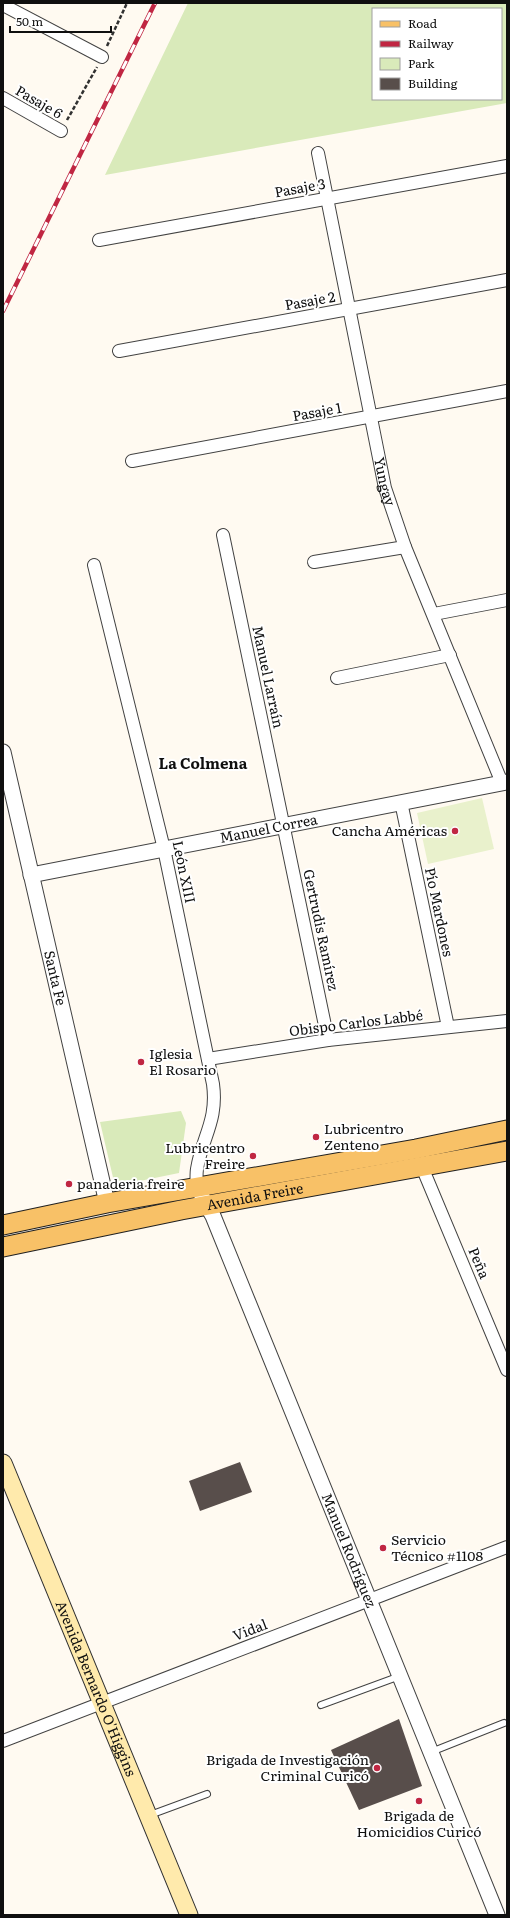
<svg xmlns="http://www.w3.org/2000/svg" width="510" height="1918" font-family="Literata,serif">
  <style>
    .green { fill: #d9eaba; fill-rule: evenodd }
    .pitch { fill: #e9f1cc }
    .building { fill: #584e4b }
    .lines { fill: none; stroke-linecap: round; stroke-linejoin: round }
    .service-casing { stroke: #424242; stroke-width: 8 }
    .minor-casing { stroke: #424242; stroke-width: 14 }
    .tertiary-casing { stroke: #424242; stroke-width: 17 }
    .secondary-casing { stroke: #313131; stroke-width: 19 }
    .primary-casing { stroke: #202020; stroke-width: 21 }
    .path { stroke: #313131; stroke-width: 2.5; stroke-dasharray: 4 2; stroke-linecap: butt }
    .service { stroke: #fff; stroke-width: 6 }
    .minor { stroke: #fff; stroke-width: 12 }
    .tertiary { stroke: #fff; stroke-width: 15 }
    .secondary { stroke: #ffeaac; stroke-width: 17 }
    .primary { stroke: #f8c167; stroke-width: 19 }
    .rail-casing { stroke: #c02642; stroke-width: 4.5 }
    .rail { stroke: #fff; stroke-width: 3; stroke-dasharray: 9; stroke-linecap: butt }
    .poi-dot { fill: #c02642; stroke: #fff; stroke-width: 1.5 }
    .labels { text-anchor: middle; stroke-width: 4; stroke-linejoin: round; paint-order: stroke }
    .street-label { font-size: 14px; fill: #0f0f0f; stroke: #fff }
    .poi-label { font-size: 14px; fill: #0f0f0f; stroke: #fff; text-anchor: start }
    .neighbourhood-label { font-size: 15px; font-weight: bold; fill: #0f0f0f; stroke: #fff }
  </style>
  <rect width="100%" height="100%" fill="#fffaf1"/>
  <g class="green">
    <path d="M188 3H507V103L105 175ZM373 9H501V99H373Z"/>
    <polygon points="181,1111 186,1123 179,1173 115,1186 100,1122"/>
  </g>
  <polygon class="pitch" points="482,798 494,849 428,864 417,813"/>
  <g class="building">
    <polygon points="240,1462 252,1492 200,1511 189,1481"/>
    <polygon points="399,1719 422,1786 359,1810 331,1750"/>
  </g>
  <g class="lines">
    <g class="service-casing">
      <g id="service">
        <polyline points="321,1705 400,1676"/>
        <polyline points="431,1752 504,1723"/>
        <polyline points="150,1815 207,1794"/>
      </g>
    </g>
    <g class="minor-casing">
      <g id="minor">
        <polyline points="3,5 102,57"/>
        <polyline points="3,98 61,131"/>
        <path id="s1" d="M318 153 385 488 405 547 502 783"/>
        <polyline points="99,240 507,166"/>
        <polyline points="119,351 507,280"/>
        <polyline points="132,461 507,391"/>
        <polyline points="223,535 328,1040"/>
        <polyline points="314,562 405,547"/>
        <path d="M94 565 164 849 213 1084C218 1121 202 1137 197 1169 196 1175 197 1182 196 1188"/>
        <polyline points="434,614 507,600"/>
        <polyline points="337,678 450,655"/>
        <polyline points="401,802 448,1027"/>
        <polyline points="208,1059 328,1040 507,1021"/>
        <polyline points="422,1167 507,1370"/>
        <polyline points="3,1741 507,1547"/>
      </g>
    </g>
    <g class="tertiary-casing">
      <g id="tertiary">
        <path id="s2" d="M3 752 107 1203"/>
        <path id="s3" d="M31 875 507 782"/>
        <path id="s4" d="M202 1197 213 1216 497 1915"/>
      </g>
    </g>
    <g class="secondary-casing">
      <g id="secondary">
        <path id="s5" d="M3 1463 189 1915"/>
      </g>
    </g>
    <g class="primary-casing">
      <g id="primary">
        <polyline points="3,1225 107,1203 416,1149 507,1130"/>
        <path id="s6" d="M3 1247 181 1210 507 1151"/>
      </g>
    </g>
    <g class="path">
      <polyline points="107,46 127,3"/>
      <polyline points="67,120 97,67"/>
    </g>
    <use href="#service" class="service"/>
    <use href="#minor" class="minor"/>
    <use href="#tertiary" class="tertiary"/>
    <use href="#secondary" class="secondary"/>
    <use href="#primary" class="primary"/>
    <g class="rail-casing">
      <polyline id="rail" points="3,311 155,3"/>
    </g>
    <use href="#rail" class="rail"/>
  </g>
  <g class="poi-dot">
    <circle cx="455" cy="831" r="4"/>
    <circle cx="141" cy="1062" r="4"/>
    <circle cx="316" cy="1137" r="4"/>
    <circle cx="253" cy="1156" r="4"/>
    <circle cx="69" cy="1184" r="4"/>
    <circle cx="383" cy="1548" r="4"/>
    <circle cx="377" cy="1768" r="4"/>
    <circle cx="419" cy="1801" r="4"/>
  </g>
  <g class="labels">
    <g class="street-label">
      <text transform="translate(39 102) rotate(30)" y="5">Pasaje 6</text>
      <text transform="translate(300 188) rotate(-10)" y="5">Pasaje 3</text>
      <text transform="translate(310 301) rotate(-10)" y="5">Pasaje 2</text>
      <text transform="translate(317 412) rotate(-10)" y="5">Pasaje 1</text>
      <text dy="5" stroke="none"><textPath href="#s1" startOffset="335">Yungay</textPath></text>
      <text transform="translate(268 677) rotate(78)" y="5">Manuel Larraín</text>
      <text dy="5" stroke="none"><textPath href="#s3" startOffset="242">Manuel Correa</textPath></text>
      <text transform="translate(184 872) rotate(78)" y="5">León XIII</text>
      <text transform="translate(439 912) rotate(78)" y="5">Pío Mardones</text>
      <text transform="translate(321 930) rotate(78)" y="5">Gertrudis Ramírez</text>
      <text dy="5" stroke="none"><textPath href="#s2" startOffset="232">Santa Fe</textPath></text>
      <text transform="translate(356 1023) rotate(-7)" y="5">Obispo Carlos Labbé</text>
      <text dy="5" stroke="none"><textPath href="#s6" startOffset="257">Avenida Freire</textPath></text>
      <text transform="translate(479 1263) rotate(67)" y="5">Peña</text>
      <text dy="5" stroke="none"><textPath href="#s4" startOffset="383">Manuel Rodríguez</textPath></text>
      <text transform="translate(250 1630) rotate(-21)" y="5">Vidal</text>
      <text dy="5" stroke="none"><textPath href="#s5" startOffset="244">Avenida Bernardo O'Higgins</textPath></text>
    </g>
    <g class="poi-label">
      <text x="447" y="836" text-anchor="end">Cancha Américas</text>
      <text x="149" y="1059">Iglesia<tspan x="149" dy="16">El Rosario</tspan></text>
      <text x="324" y="1134">Lubricentro<tspan x="324" dy="16">Zenteno</tspan></text>
      <text x="245" y="1153" text-anchor="end">Lubricentro<tspan x="245" dy="16">Freire</tspan></text>
      <text x="77" y="1189">panaderia freire</text>
      <text x="391" y="1545">Servicio<tspan x="391" dy="16">Técnico #1108</tspan></text>
      <text x="369" y="1765" text-anchor="end">Brigada de Investigación<tspan x="369" dy="16">Criminal Curicó</tspan></text>
      <text x="419" y="1821" text-anchor="middle">Brigada de<tspan x="419" dy="16">Homicidios Curicó</tspan></text>
    </g>
    <g class="neighbourhood-label">
      <text x="203" y="769">La Colmena</text>
    </g>
  </g>
  <rect width="510" height="1918" fill="none" stroke="#0f0f0f" stroke-width="8"/>
  <rect x="372" y="8" width="130" height="92" fill="#ffffff" stroke="#9f9f9f"/>
  <rect x="380" y="21" width="20" height="6" fill="#f8c167" stroke="#9f9f9f"/>
  <text x="408" y="28" font-size="12" fill="#0f0f0f">Road</text>
  <rect x="380" y="41" width="20" height="6" fill="#c02642" stroke="#9f9f9f"/>
  <text x="408" y="48" font-size="12" fill="#0f0f0f">Railway</text>
  <rect x="380" y="58" width="20" height="12" fill="#d9eaba" stroke="#9f9f9f"/>
  <text x="408" y="68" font-size="12" fill="#0f0f0f">Park</text>
  <rect x="380" y="78" width="20" height="12" fill="#584e4b" stroke="#9f9f9f"/>
  <text x="408" y="88" font-size="12" fill="#0f0f0f">Building</text>
  <path d="M10 26v6h101v-6" fill="none" stroke="#0f0f0f" stroke-width="2"/>
  <text x="16" y="26" font-size="12" fill="#0f0f0f" stroke="#ffffff" stroke-width="3" paint-order="stroke">50 m</text>
</svg>
